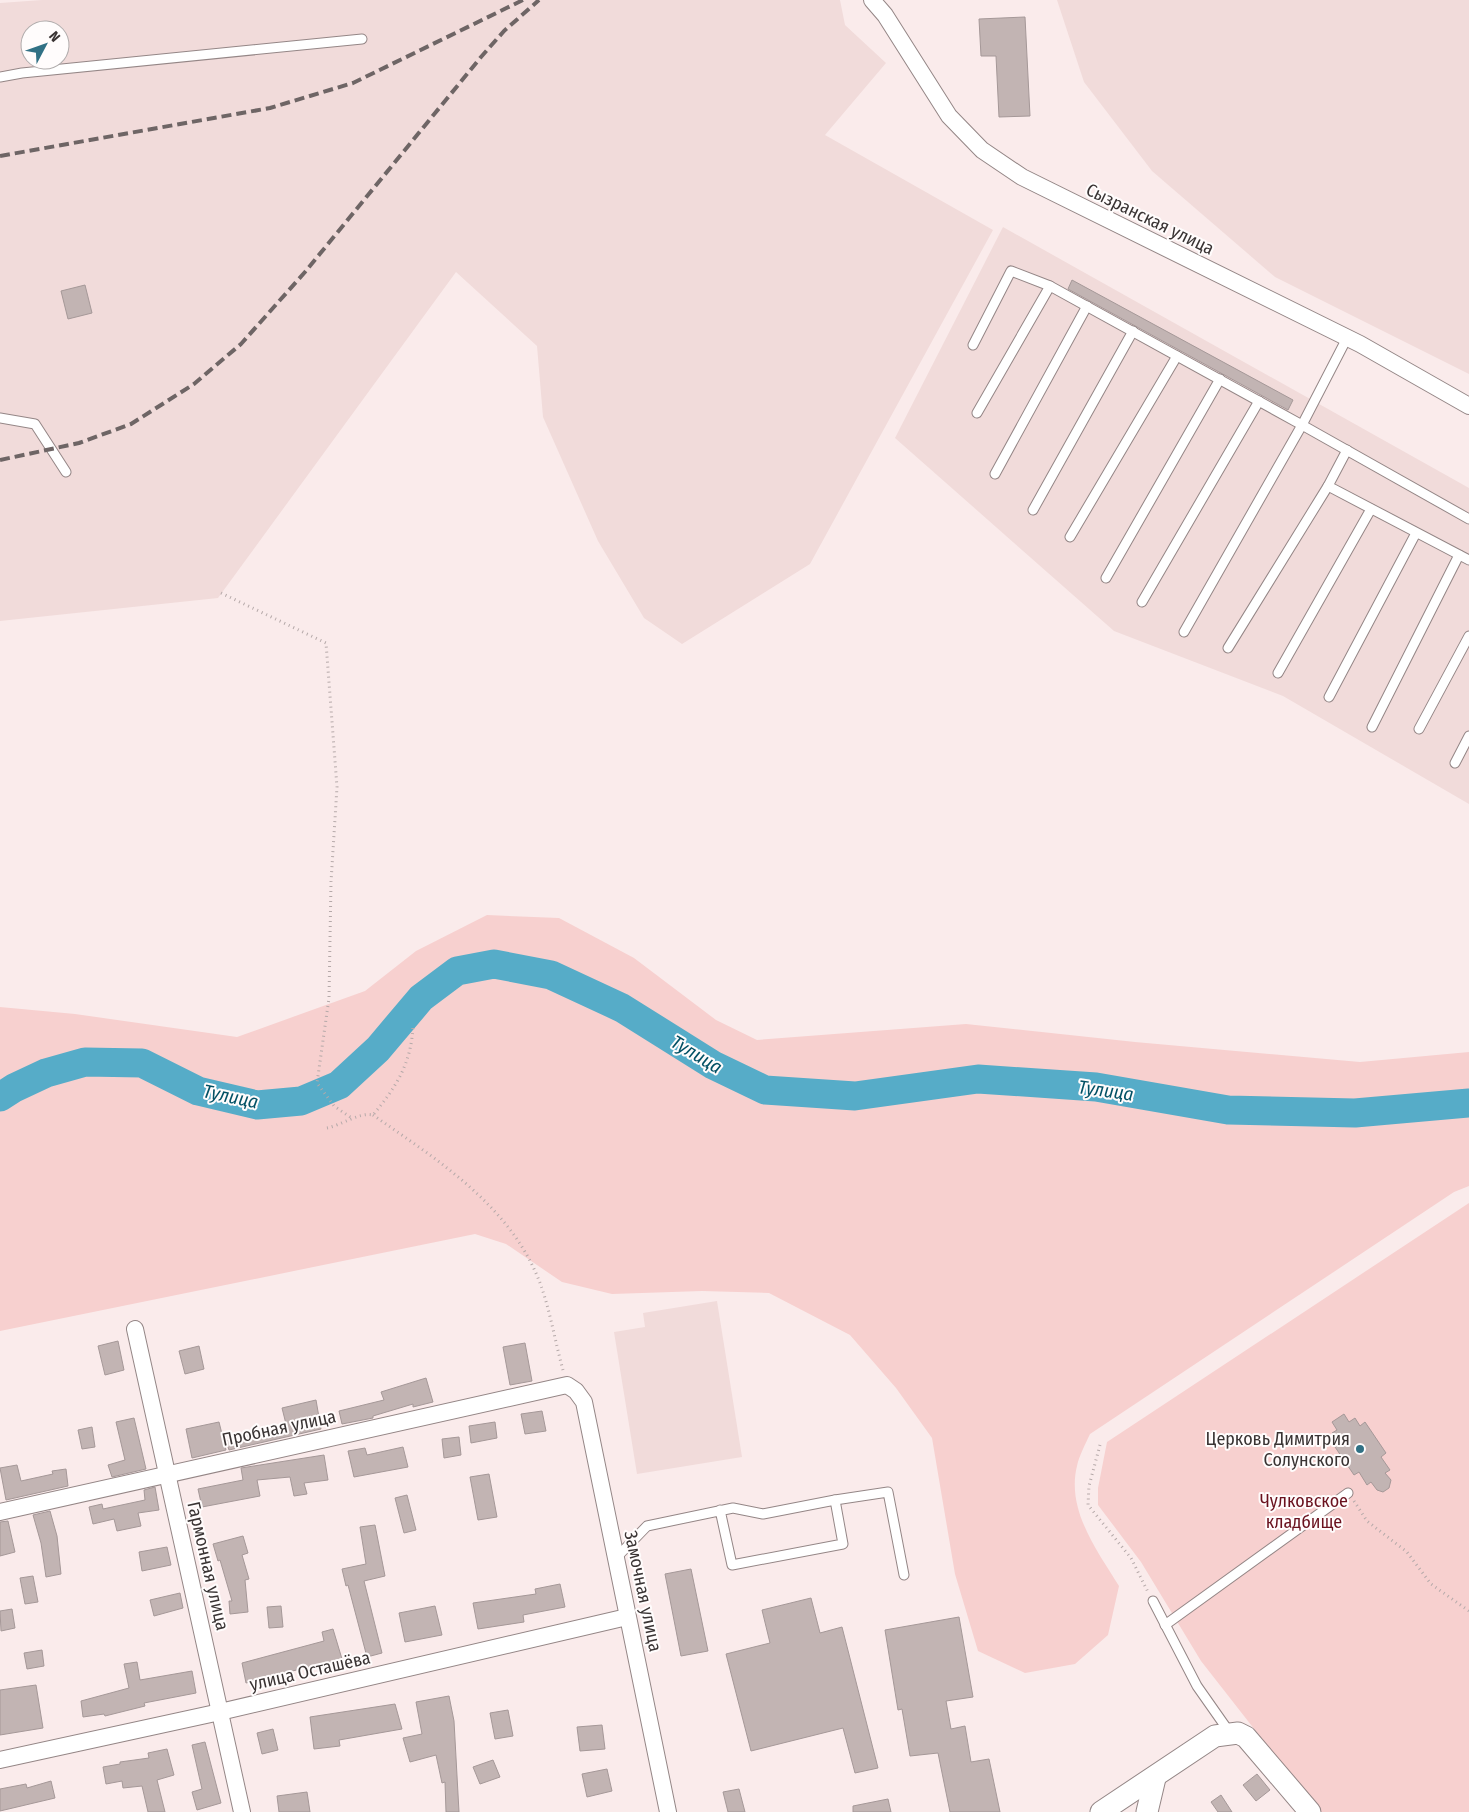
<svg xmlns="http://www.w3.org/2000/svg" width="1469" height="1812" font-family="'Fira Sans Condensed',sans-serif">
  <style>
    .built { fill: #f1dbda; fill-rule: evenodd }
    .green { fill: #f7d0cf }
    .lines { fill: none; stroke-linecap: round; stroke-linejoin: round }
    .river { stroke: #56acc8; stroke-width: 29 }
    .building { fill: #c2b4b3; stroke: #a59898 }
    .service-casing { stroke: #948686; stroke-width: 11 }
    .minor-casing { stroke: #948686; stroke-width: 18 }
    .tertiary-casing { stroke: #948686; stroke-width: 23 }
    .path { stroke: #b5a9a9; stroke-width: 3; stroke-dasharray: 1 4; stroke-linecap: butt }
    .service { stroke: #fff; stroke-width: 9 }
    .minor { stroke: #fff; stroke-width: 16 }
    .tertiary { stroke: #fff; stroke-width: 21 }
    .rail { stroke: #6e6565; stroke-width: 4; stroke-dasharray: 10 5; stroke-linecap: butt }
    .poi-dot { fill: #317185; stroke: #fffcfc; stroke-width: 2 }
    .labels { text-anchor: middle; stroke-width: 4; stroke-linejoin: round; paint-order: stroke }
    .street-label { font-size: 18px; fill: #393333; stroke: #fffcfc }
    .poi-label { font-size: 18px; fill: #393333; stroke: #fffcfc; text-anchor: end }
    .park-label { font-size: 18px; fill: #6a111e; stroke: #fffcfc }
    .water-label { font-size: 19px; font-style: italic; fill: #035165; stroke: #fffcfc }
  </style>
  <rect width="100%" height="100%" fill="#faebeb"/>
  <g class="built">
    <path d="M42 0H840L845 25 886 63 825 135 993 230 810 564 682 644 644 618 598 541 543 417 537 346 456 272 218 598 0 621V3ZM30 30H60V60H30Z"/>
    <polygon points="1057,0 1469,0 1469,374 1275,277 1152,171 1084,82"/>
    <polygon points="1003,227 1469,488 1469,804 1283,696 1114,631 895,438"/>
    <polygon points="717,1301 742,1457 637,1474 614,1332 645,1327 643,1313"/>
  </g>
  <g class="green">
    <path d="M487 915 559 918 634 958 716 1020 757 1040 966 1024 1135 1042 1360 1062 1469 1052V1186L1454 1192 1090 1434C1085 1445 1079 1456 1077 1466 1066 1510 1098 1552 1119 1586L1108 1635 1075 1664 1025 1673 978 1651 955 1574 932 1438 896 1388 850 1335 769 1293 702 1291 612 1294 562 1282 506 1244 475 1234 0 1331V1007L75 1014 237 1037 365 991 416 951Z"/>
    <polygon points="1469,1203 1469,1812 1319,1812 1201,1661 1141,1562 1098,1505 1098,1488 1107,1442"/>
  </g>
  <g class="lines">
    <polyline class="river" points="0,1097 14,1088 46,1073 85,1062 142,1063 198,1091 257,1105 301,1101 339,1085 378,1049 421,998 457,971 494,964 551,975 622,1008 713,1065 765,1090 855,1096 978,1079 1096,1087 1228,1110 1355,1113 1469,1103"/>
  </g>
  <g class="building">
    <polygon points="1025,17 1030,116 999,117 996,56 981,56 979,19"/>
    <polygon points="1072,280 1293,400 1288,410 1068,289"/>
    <polygon points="85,285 92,313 68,319 61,291"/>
    <polygon points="118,1341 124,1370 105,1375 98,1346"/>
    <polygon points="525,1343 532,1381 510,1385 503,1347"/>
    <polygon points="199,1346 204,1369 185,1374 179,1351"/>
    <polygon points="426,1378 433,1402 413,1407 413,1404 373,1416 373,1418 342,1424 339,1411 384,1400 381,1392"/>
    <polygon points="316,1400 321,1429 229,1450 226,1441 286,1424 282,1408"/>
    <polygon points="542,1411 546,1431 525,1434 521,1414"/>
    <polygon points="1344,1414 1349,1422 1355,1418 1360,1426 1365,1422 1386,1453 1381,1457 1390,1470 1385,1473 1391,1480 1389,1488 1383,1492 1377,1490 1371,1482 1367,1485 1359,1472 1354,1475 1333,1444 1338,1441 1332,1433 1337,1430 1332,1422"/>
    <polygon points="134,1418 146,1469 112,1477 108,1465 125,1460 116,1422"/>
    <polygon points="219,1422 226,1450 192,1458 186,1429"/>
    <polygon points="495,1422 497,1438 471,1443 469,1426"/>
    <polygon points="92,1427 95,1447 82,1449 78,1430"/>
    <polygon points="459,1437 461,1455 444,1458 442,1439"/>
    <polygon points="403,1447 408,1467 354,1477 348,1451 365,1448 367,1455"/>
    <polygon points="324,1455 328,1480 304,1483 307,1494 294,1496 290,1477 257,1480 260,1496 202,1507 198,1489 243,1480 241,1468"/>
    <polygon points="17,1465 21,1481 53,1474 52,1471 66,1469 68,1486 6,1500 0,1468"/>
    <polygon points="489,1474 497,1517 478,1520 470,1477"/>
    <polygon points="155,1487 159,1510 138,1513 141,1526 117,1531 114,1519 93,1524 89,1507 102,1504 103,1509 145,1500 144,1490"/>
    <polygon points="407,1495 416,1530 404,1533 395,1498"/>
    <polygon points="50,1511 57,1536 61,1574 46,1577 41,1543 33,1515"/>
    <polygon points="8,1521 15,1552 0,1556 0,1522"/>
    <polygon points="375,1525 385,1576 364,1581 382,1653 367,1657 348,1585 346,1586 342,1569 366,1564 360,1527"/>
    <polygon points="243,1536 248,1553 242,1555 249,1579 245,1580 248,1612 230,1614 229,1601 232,1601 220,1560 218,1561 213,1544"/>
    <polygon points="167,1547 171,1565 142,1571 139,1552"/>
    <polygon points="691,1569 708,1651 681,1656 665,1574"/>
    <polygon points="33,1576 38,1602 25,1604 20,1578"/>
    <polygon points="560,1584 565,1607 523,1615 524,1622 478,1629 473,1603 536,1594 535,1589"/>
    <polygon points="180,1593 183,1608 154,1616 150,1600"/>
    <polygon points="811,1598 820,1633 842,1627 878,1768 855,1773 843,1728 751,1751 726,1654 770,1643 762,1610"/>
    <polygon points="281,1606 283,1627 269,1628 267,1607"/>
    <polygon points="435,1606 442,1635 405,1642 399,1613"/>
    <polygon points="12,1609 15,1628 1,1631 0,1611"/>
    <polygon points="959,1617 973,1697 946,1701 951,1729 965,1726 971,1762 989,1759 1000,1812 950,1812 938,1753 910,1756 902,1709 898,1710 885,1630"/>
    <polygon points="333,1629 342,1659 320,1665 321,1667 308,1669 308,1667 246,1683 242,1663 324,1641 322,1632"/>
    <polygon points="42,1650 44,1666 27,1669 24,1653"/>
    <polygon points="137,1662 140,1680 192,1671 196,1693 144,1703 145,1706 105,1716 104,1714 83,1717 81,1701 129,1688 124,1664"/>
    <polygon points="36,1685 43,1728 0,1735 0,1690"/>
    <polygon points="449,1696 454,1721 459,1812 446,1812 445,1782 442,1783 436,1755 410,1762 403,1738 422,1734 416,1702"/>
    <polygon points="395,1704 402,1729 339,1740 340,1746 314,1749 310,1717"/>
    <polygon points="508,1710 513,1736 495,1739 490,1713"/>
    <polygon points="602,1725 605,1749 580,1751 577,1727"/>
    <polygon points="273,1729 278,1750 262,1754 257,1733"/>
    <polygon points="205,1742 221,1803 197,1810 192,1792 202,1789 192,1745"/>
    <polygon points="167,1749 174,1775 157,1780 165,1812 148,1812 142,1786 123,1788 122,1781 106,1784 103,1767 120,1764 120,1762 149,1758 148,1753"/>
    <polygon points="493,1760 500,1777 480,1784 473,1767"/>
    <polygon points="607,1769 612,1791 587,1797 582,1774"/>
    <polygon points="1257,1774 1270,1790 1256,1801 1243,1785"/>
    <polygon points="51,1781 55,1798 0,1811 0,1789 26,1784 27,1788"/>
    <polygon points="739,1789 745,1812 728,1812 723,1792"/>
    <polygon points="307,1792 310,1812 279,1812 277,1796"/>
    <polygon points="1221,1795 1232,1812 1218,1812 1211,1802"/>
    <polygon points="888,1799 891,1812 853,1812 853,1806"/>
  </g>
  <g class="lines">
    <g class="service-casing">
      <g id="service">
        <polyline points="0,77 22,73 362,39"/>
        <polyline points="1347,338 1302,425 1469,519"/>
        <polyline points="973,345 1011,271 1050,286"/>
        <polyline points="977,413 1050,286 1302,425 1184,632"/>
        <polyline points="0,418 35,424 66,472"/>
        <polyline points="1347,450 1328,486 1469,560"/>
        <polyline points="995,474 1087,306"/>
        <polyline points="1033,510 1133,331"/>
        <polyline points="1070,537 1177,356"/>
        <polyline points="1106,578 1220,379"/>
        <polyline points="1142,602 1259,401"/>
        <polyline points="1228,648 1328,486"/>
        <polyline points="1278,673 1371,509"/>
        <polyline points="1329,697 1416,533"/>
        <polyline points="1372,727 1459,555"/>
        <polyline points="1419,729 1469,636"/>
        <polyline points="1455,763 1469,736"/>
        <polyline points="835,1500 888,1492 904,1575"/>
        <polyline points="616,1558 647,1526 733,1508 763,1514 835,1500 843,1544 732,1565 720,1510"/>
        <polyline points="1153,1601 1197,1686 1230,1733"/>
        <polyline points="1165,1625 1348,1493"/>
      </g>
    </g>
    <g class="minor-casing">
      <g id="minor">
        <polyline points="872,0 885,15 949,116 982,150 1022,177 1360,344 1469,406"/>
        <polyline points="135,1329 242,1812"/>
        <polyline points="0,1512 567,1385 576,1391 584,1402 668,1812"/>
        <polyline points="0,1760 220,1712 627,1617"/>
      </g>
    </g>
    <g class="tertiary-casing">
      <g id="tertiary">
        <polyline points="1101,1812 1215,1736 1238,1733 1246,1737 1310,1812"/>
        <polyline points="1147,1812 1155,1778"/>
      </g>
    </g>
    <g class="path">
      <polyline points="221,593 326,643 337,787 331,882 329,998 317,1083 334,1106 353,1119"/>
      <path d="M373 1115C436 1159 508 1204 538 1278 549 1304 555 1342 563 1370"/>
      <path d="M327 1128C342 1125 359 1112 373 1115 397 1086 412 1062 413 1024"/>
      <polyline points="1100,1445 1089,1486 1088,1505 1131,1558 1148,1592"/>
      <polyline points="1354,1501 1367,1521 1407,1552 1431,1584 1469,1611"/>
    </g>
    <use href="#service" class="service"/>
    <use href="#minor" class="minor"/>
    <use href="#tertiary" class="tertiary"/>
    <g class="rail">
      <polyline points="0,156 270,108 353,83 523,0"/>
      <polyline points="0,460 79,443 131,424 194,384 241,344 305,272 481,57 504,31 539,0"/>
    </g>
  </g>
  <circle class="poi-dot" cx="1360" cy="1449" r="5"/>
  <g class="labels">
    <g class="street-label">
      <text transform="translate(1150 219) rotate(26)" y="6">Сызранская улица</text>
      <text transform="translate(279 1428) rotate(-12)" y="6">Пробная улица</text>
      <text transform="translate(208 1566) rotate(77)" y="6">Гармонная улица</text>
      <text transform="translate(643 1591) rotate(78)" y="6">Замочная улица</text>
      <text transform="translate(310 1671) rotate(-13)" y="6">улица Осташёва</text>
    </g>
    <g class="poi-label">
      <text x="1350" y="1445">Церковь Димитрия<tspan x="1350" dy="21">Солунского</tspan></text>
    </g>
    <g class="park-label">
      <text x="1304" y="1507">Чулковское<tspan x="1304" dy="21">кладбище</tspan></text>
    </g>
    <g class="water-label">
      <text transform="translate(697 1054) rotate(31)" y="7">Тулица</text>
      <text transform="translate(1106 1090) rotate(8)" y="7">Тулица</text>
      <text transform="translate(231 1096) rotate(12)" y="7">Тулица</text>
    </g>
  </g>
  <g transform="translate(45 45) rotate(49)"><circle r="24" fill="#fffcfc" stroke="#b0acac"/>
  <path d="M0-4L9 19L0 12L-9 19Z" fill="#317185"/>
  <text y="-8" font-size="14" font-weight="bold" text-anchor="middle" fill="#393333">N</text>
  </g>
</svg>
